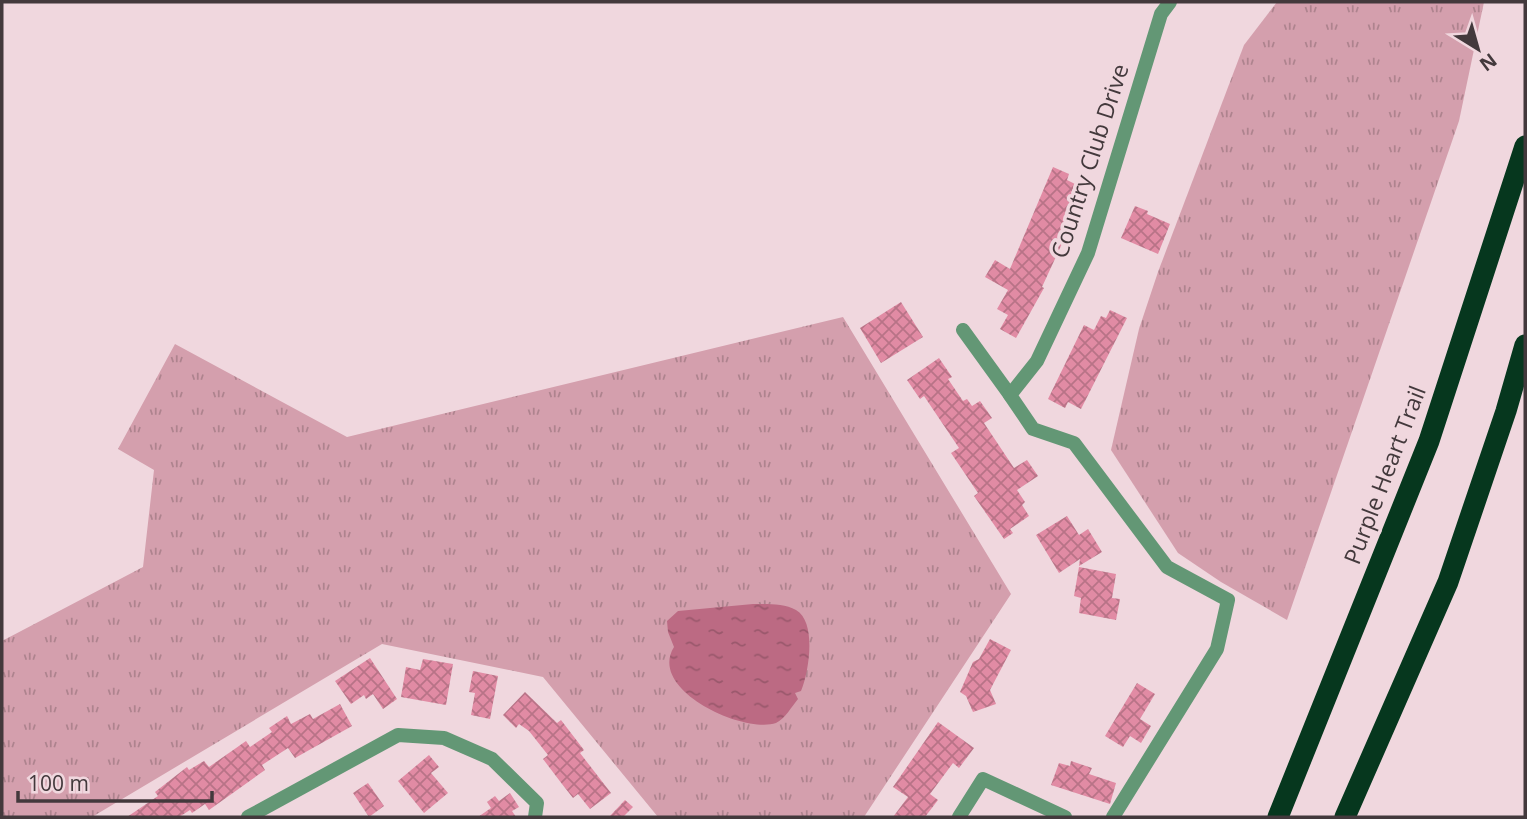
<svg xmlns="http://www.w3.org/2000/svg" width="1527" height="819" font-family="'Open Sans',sans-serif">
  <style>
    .grass { fill: url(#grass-tufts) }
    .water { fill: url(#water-ripples) }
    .building { fill: url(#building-cross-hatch) }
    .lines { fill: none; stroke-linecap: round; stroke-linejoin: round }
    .street { stroke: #639775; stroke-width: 14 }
    .highway { stroke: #06371e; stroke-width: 21 }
    .labels { text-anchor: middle; stroke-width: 7; stroke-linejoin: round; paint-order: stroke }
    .street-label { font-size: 23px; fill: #43393c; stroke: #f0d7de }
  </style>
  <defs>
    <pattern id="grass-tufts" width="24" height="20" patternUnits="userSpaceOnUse" patternTransform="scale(1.75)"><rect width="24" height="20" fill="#d49fad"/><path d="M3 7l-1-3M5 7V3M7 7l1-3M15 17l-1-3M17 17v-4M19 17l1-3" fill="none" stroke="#ae838e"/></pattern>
    <pattern id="water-ripples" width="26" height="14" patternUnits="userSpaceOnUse" patternTransform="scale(1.75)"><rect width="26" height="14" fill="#bc6a83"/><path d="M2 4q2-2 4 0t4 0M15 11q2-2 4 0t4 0" fill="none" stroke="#9a586c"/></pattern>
    <pattern id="building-cross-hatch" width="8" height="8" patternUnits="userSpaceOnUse" patternTransform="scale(1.75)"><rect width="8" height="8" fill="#e18ba4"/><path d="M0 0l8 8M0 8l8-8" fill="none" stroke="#b87387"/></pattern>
  </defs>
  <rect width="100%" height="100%" fill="#f0d7de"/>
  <g class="grass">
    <polygon points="1277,2 1484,2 1459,121 1287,620 1221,582 1178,553 1111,450 1139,329 1158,272 1244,45"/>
    <polygon points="843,317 1011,594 864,817 658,817 543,677 382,644 92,817 2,817 2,641 143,567 154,470 118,449 175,344 347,437"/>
  </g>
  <path class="water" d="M753 604C767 604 784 603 796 610 817 622 809 672 801 691L795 693 798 699C792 706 785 719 776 723 744 734 647 690 674 647L668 632 667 621 678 611Z"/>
  <g class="building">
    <polygon points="1053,167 1069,174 1067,180 1075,184 1071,193 1077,195 1061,232 1066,235 1042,287 1044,288 1016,338 1000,329 1008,315 997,309 1008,290 985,277 995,260 1010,269"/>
    <polygon points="1135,206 1148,211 1147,214 1170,224 1158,254 1121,238"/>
    <polygon points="901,302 923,337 881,363 860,328"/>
    <polygon points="1110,310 1127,318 1081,409 1068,402 1065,408 1048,399 1084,325 1094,330 1101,316 1106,318"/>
    <polygon points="939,358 952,377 948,379 963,401 967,399 972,406 980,401 992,418 984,423 1014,468 1027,460 1038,476 1017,490 1025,502 1022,505 1029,516 1010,529 1013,533 1004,539 974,496 978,493 951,453 959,448 924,396 920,399 907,380"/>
    <polygon points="1067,516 1079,535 1088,529 1102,552 1079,566 1080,559 1059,573 1036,535"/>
    <polygon points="1079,567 1116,574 1112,598 1120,599 1116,620 1079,613 1081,598 1074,596"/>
    <polygon points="990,639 1011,650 990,690 996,704 973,712 966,696 960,692 973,662 979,659"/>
    <polygon points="370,658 397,699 383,709 373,694 366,699 364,695 351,704 335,681"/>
    <polygon points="423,659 453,664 446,705 401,697 406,667 420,670"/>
    <polygon points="473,671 498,676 490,719 471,715 475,693 469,692"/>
    <polygon points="1137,683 1155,694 1140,719 1151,726 1141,743 1130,736 1123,747 1105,736"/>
    <polygon points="525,692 557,723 561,720 584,750 580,753 611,793 590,809 578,794 573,798 562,784 543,759 548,755 529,731 519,724 516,728 503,715"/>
    <polygon points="340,704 352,726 295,758 288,748 262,765 265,770 209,810 205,804 192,813 190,810 179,817 127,817 158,796 155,792 187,767 189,770 204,761 209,767 246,741 250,747 272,732 269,728 287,716 291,724 310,714 313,719"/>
    <polygon points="938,722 974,748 959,768 953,763 930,794 938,800 925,817 893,817 908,797 893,787"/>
    <polygon points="429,755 439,767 431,773 448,793 424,813 398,781"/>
    <polygon points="1071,761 1092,768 1089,774 1116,783 1110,804 1051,785 1059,763 1070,766"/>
    <polygon points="368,783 384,806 369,817 353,793"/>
    <polygon points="510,793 519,807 512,811 516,817 478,817 491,808 487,802 495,796 499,801"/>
    <polygon points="625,800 633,807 623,817 609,817"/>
  </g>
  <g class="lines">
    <g class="street">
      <polyline points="963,330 1010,395"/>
      <polyline points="248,817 398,735 444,738 492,759 537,803 535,817"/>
      <polyline points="959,817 983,779 1065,817"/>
      <polyline points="1113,817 1217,649 1228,600 1167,567 1074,443 1033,429 1010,395 1037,361 1088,253 1161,14 1170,2"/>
    </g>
    <g class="highway">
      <polyline points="1278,817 1429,441 1525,146"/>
      <polyline points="1345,817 1448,582 1506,411 1525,345"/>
    </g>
  </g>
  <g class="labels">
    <g class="street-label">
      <text transform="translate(1090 161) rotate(-72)" y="8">Country Club Drive</text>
      <text transform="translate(1385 475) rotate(-69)" y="8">Purple Heart Trail</text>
    </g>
  </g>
  <rect width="1527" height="819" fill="none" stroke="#43393c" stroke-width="7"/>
  <g transform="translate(1478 49) rotate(143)" stroke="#f0d7de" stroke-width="5" paint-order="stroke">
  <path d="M0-5L12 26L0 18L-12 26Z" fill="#43393c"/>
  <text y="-10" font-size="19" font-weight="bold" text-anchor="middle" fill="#43393c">N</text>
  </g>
  <path d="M18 791v10h194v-10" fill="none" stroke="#43393c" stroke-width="3.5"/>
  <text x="28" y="791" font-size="21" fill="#43393c" stroke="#f0d7de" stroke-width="5" paint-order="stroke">100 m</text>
</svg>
